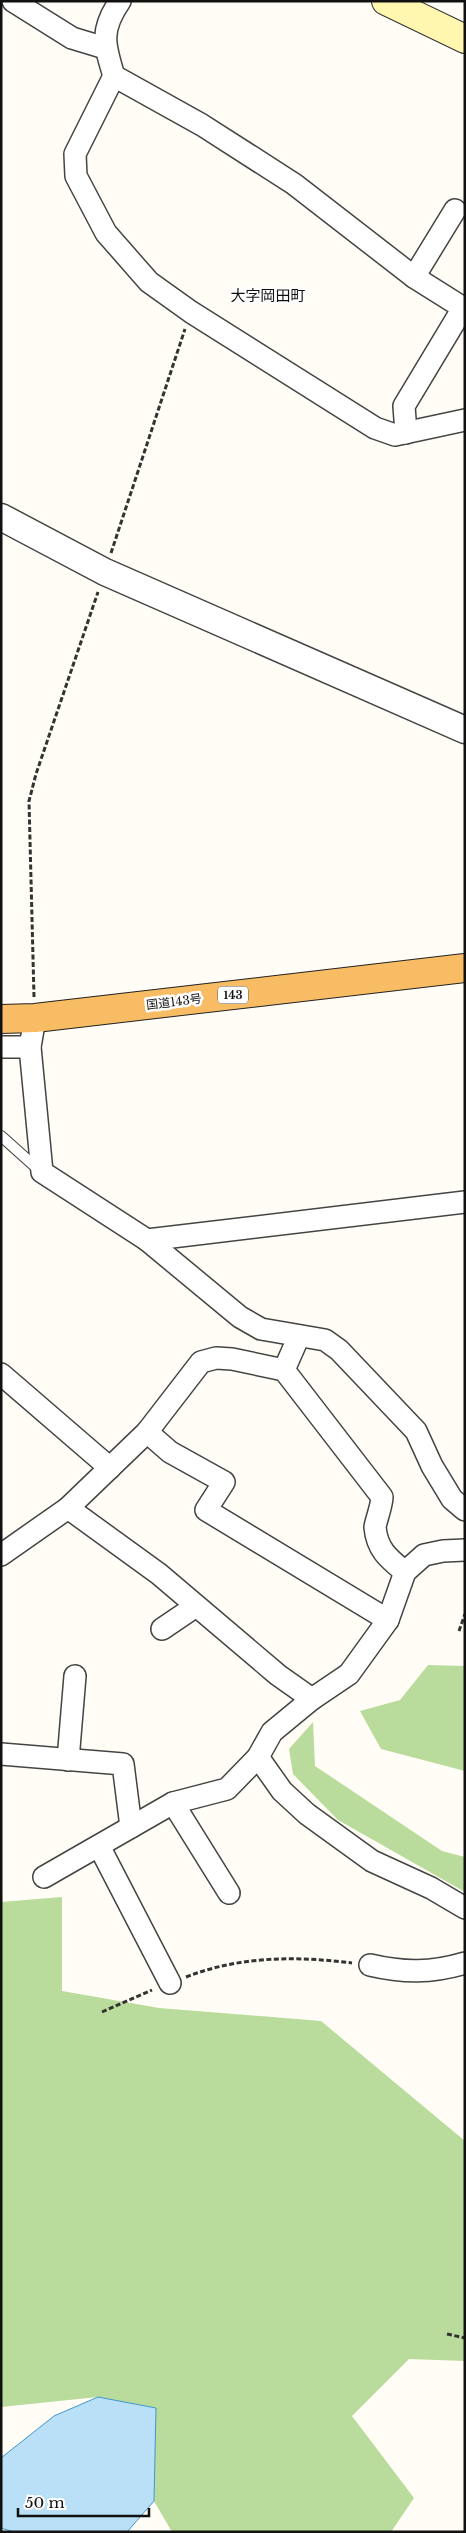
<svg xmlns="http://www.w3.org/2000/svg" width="466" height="2533" font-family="'Libre Baskerville','Noto Sans JP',serif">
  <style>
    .forest { fill: #b9dc9c }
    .water { fill: #b9e0f7; stroke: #3f96cf }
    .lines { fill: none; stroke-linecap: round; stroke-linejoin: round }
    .service-casing { stroke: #444; stroke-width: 12 }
    .minor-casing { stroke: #444; stroke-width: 24 }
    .tertiary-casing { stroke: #444; stroke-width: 29 }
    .secondary-casing { stroke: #333; stroke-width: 30 }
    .trunk-casing { stroke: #222; stroke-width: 30 }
    .path { stroke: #333; stroke-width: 3; stroke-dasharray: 5 2.5; stroke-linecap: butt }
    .service { stroke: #fff; stroke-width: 10 }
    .minor { stroke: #fff; stroke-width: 21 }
    .tertiary { stroke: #fff; stroke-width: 26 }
    .secondary { stroke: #fff6b0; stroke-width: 28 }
    .trunk { stroke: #f7bc64; stroke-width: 28 }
    .labels { text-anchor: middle; stroke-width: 5; stroke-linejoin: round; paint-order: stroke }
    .shield { fill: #fff; stroke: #585858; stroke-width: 1 }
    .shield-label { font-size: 11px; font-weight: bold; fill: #111 }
    .street-label { font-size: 12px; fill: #111; stroke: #fff }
    .quarter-label { font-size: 15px; fill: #111; stroke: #fff }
  </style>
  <rect width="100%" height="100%" fill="#fffdf5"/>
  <g class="forest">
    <polygon points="428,1665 465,1666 465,1771 381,1749 360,1711 400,1700"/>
    <polygon points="313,1722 315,1766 442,1851 465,1857 465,1892 338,1820 293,1774 289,1749"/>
    <polygon points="62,1897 62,1991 159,2008 321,2021 465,2141 465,2361 409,2359 352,2416 414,2498 391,2532 172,2532 154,2501 156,2408 98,2397 1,2407 1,1902"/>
  </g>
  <polygon class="water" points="98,2397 156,2408 154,2501 127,2532 14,2532 1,2528 1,2458 54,2416"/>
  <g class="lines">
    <g class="service-casing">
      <polyline id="service" points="1,1136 39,1170"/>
    </g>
    <g class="minor-casing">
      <g id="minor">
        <polyline points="13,1 72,38 105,48"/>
        <path d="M120 1C100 30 104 44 114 76L202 125 294 184 414 277 465 309"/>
        <polyline points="114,76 75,154 76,176 106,233 149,282 191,312 375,428 395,435 465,420"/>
        <polyline points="414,277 455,210"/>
        <polyline points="406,433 404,406 463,308"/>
        <polyline points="35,1018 30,1047 42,1172 147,1240 465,1202"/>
        <polyline points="1,1047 30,1047"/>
        <polyline points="147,1240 240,1317 261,1329 325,1340 339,1350 416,1431 432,1466 452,1499 465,1510"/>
        <polyline points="284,1370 299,1336"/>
        <polyline points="1,1374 110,1468"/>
        <polyline points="147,1432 170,1452 224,1482 206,1510 388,1620"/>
        <path d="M68 1508 147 1432 201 1362 216 1358 232 1359 284 1370 382 1497C382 1505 375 1524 375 1527 377 1550 389 1559 405 1572"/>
        <polyline points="1,1555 68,1508 159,1574 278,1675 312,1699"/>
        <polyline points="162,1629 196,1606"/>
        <polyline points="1,1754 123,1764 131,1827"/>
        <polyline points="258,1757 282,1791 307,1814 372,1861 431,1888 465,1908"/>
        <polyline points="68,1760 75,1676"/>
        <polyline points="173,1803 229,1893"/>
        <polyline points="99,1846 170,1983"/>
        <polyline points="44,1877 173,1803 227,1789 258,1757 272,1732 312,1699 349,1674 388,1620 405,1572 424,1555 443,1551 465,1550"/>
        <path d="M370 1965C404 1973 431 1973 465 1963"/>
      </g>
    </g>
    <g class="tertiary-casing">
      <polyline id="tertiary" points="1,517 105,572 465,730"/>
    </g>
    <g class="secondary-casing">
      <polyline id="secondary" points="386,1 465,39"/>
    </g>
    <g class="trunk-casing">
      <polyline id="trunk" points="1,1019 35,1018 465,968"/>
    </g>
    <g class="path">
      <polyline points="111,553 185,329"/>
      <polyline points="34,997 29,801 36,774 98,592"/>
      <polyline points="459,1631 465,1614"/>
      <path d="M186 1977C240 1956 296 1956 352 1963"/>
      <polyline points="102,2012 152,1990"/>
      <polyline points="447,2334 465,2338"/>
    </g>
    <use href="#service" class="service"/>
    <use href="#minor" class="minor"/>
    <use href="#tertiary" class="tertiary"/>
    <use href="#secondary" class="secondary"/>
    <use href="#trunk" class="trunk"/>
  </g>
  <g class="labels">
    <rect class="shield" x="218" y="986.5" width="30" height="17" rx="4"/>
    <g class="shield-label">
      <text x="233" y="999">143</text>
    </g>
    <g class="street-label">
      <text transform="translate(174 1002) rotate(-7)" y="4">国道143号</text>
    </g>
    <g class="quarter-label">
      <text x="268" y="301">大字岡田町</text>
    </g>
  </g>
  <rect width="466" height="2533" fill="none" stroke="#111111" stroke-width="5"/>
  <path d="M18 2508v8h131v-8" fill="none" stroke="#111111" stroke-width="2.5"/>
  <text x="25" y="2508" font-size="15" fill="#111111" stroke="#ffffff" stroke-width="4" paint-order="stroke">50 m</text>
</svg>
